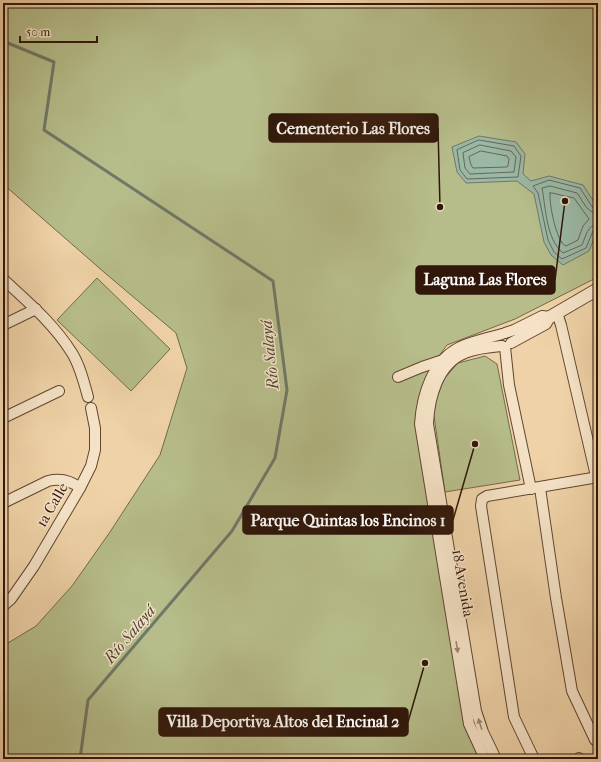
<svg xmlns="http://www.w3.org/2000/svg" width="601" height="762" font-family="'IM FELL French Canon',serif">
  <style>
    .green { fill: #b6bd8a; stroke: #736a4a }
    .water { fill: #9ab8a5; stroke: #707867 }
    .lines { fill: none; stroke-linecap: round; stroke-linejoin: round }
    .shore { stroke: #656858; stroke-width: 1 }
    .stream { stroke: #707867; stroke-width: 3 }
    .minor-casing { stroke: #604631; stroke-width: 12 }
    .tertiary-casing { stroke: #604631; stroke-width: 14 }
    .minor { stroke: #f5e2c6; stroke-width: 10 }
    .tertiary { stroke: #f5e2c6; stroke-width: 12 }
    .oneway { fill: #9c8771 }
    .labels { text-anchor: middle; stroke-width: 3; stroke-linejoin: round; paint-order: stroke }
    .street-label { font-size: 15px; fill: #30170a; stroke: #f5e2c6 }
    .water-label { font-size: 16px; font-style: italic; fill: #504738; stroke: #f5e2c6 }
    .leader { fill: none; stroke: #30170a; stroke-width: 1.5 }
    .callout-dot { fill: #30170a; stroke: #f5e2c6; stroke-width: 1.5 }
    .callout { fill: #30170a; stroke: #30170a; stroke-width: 1.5 }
    .callout-label { font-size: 16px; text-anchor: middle; font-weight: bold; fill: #fff }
  </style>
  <rect width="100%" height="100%" fill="#efd2a7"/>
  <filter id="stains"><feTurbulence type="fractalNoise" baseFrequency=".005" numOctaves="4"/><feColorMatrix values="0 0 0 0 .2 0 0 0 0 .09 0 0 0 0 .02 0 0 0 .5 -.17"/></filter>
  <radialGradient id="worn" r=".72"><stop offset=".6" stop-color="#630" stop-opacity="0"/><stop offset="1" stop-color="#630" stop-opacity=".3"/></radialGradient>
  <g class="green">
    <polygon points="3,3 598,3 598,277 515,319 447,345 431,367 420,398 446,598 482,759 3,759 3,646 36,626 72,586 110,532 160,455 187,368 176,333 105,273 3,184"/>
    <polygon points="97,278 170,349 131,391 57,320"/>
    <polygon points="485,356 497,364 520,480 445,492 433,409 443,380 458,363"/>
  </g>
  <polygon class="water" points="479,136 516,142 525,154 523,174 531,181 549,176 583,185 598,208 598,229 589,251 563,265 551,255 544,242 534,194 517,181 466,183 457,172 452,147"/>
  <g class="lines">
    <g class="shore">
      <polygon points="479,140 514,146 521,156 518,177 467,179 460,170 457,150"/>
      <polygon points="480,145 511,151 516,157 514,172 470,174 465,168 463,153"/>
      <polygon points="481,151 507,156 509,159 508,166 507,167 473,168 471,165 469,157"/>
      <path d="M550 193H552L574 198 589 219 583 226 578 240 566 246C556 242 549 203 550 193Z"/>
      <polyline points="598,209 593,208 580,188 549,180 533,186 538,193 548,240 554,252 562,259 586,248 593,231 598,229"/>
      <path d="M598 214C587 213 583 201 577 193L550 186 542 188C546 209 546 239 563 253L582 245C586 236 587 225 598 224"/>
    </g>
    <polyline class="stream" points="3,41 54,62 44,130 273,281 287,390 275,458 232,531 88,700 80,759"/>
    <g class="minor-casing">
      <g id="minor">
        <path d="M3 279C28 302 54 324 72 353 80 366 84 382 88 397"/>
        <polyline points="557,313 561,325 596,476"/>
        <polyline points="3,325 36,309"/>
        <polyline points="505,333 514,330 542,316 550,317 546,324 511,343"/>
        <polyline points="505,347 509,385 531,489"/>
        <polyline points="398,377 422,367 443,360"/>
        <polyline points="3,418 59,391"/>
        <polyline points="540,488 556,598 572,691 595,740"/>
        <path d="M3 503 48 481C60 478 70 480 80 488"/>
        <polyline points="3,606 11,599 34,566 80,488 91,466 95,450 95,428 91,408"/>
        <polyline points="579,758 580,759"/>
        <path d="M485 759 469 724 420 424C422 395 432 361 460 347 473 341 489 338 502 334"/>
        <path d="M496 759 483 732 476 711 428 424C429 398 438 363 465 353 477 348 490 347 502 346"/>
        <polyline points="534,759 514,717 481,506 482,499 487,496 598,477"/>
      </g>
    </g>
    <g class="tertiary-casing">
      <polyline id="tertiary" points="550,317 598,289"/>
    </g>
    <use href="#minor" class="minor"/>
    <use href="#tertiary" class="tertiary"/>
  </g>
  <defs><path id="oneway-solid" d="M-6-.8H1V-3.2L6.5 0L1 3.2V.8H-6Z"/></defs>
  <g class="oneway">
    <use href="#oneway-solid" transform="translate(457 647) rotate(81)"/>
    <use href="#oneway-solid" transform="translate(480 724) rotate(-108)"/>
  </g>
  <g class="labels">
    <g class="street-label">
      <text transform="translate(52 505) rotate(-60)" y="5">1a Calle</text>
      <text transform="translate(463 583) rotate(80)" y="5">18 Avenida</text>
    </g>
    <g class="water-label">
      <text transform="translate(269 355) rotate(-96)" y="6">Río Salayá</text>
      <text transform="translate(129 634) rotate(-50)" y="6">Río Salayá</text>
    </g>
  </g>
  <path class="leader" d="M440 207L438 128M565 201L555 280M475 444L453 520M425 663L408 722"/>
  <g class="callout-dot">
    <circle cx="440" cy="207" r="4"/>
    <circle cx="565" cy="201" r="4"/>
    <circle cx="475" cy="444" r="4"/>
    <circle cx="425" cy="663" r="4"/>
  </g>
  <g class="callout">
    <rect x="269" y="114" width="169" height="28" rx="4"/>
    <rect x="416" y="266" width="139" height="28" rx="4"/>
    <rect x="243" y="506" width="210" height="28" rx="4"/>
    <rect x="159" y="708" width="249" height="28" rx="4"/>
  </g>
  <g class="callout-label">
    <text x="353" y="134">Cementerio Las Flores</text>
    <text x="485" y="285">Laguna Las Flores</text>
    <text x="348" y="526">Parque Quintas los Encinos 1</text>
    <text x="283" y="727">Villa Deportiva Altos del Encinal 2</text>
  </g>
  <rect width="601" height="762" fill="none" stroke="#efd2a7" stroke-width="16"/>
  <rect x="4" y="4" width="593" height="754" fill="none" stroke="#30170a" stroke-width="2"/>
  <rect x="8" y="8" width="585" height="746" fill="none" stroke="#30170a"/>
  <path d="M20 36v6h77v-6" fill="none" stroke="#30170a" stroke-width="2"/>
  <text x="26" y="36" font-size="12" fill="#30170a" stroke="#f5e2c6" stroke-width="3" paint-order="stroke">50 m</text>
  <rect width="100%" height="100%" filter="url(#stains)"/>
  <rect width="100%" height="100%" fill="url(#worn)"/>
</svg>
